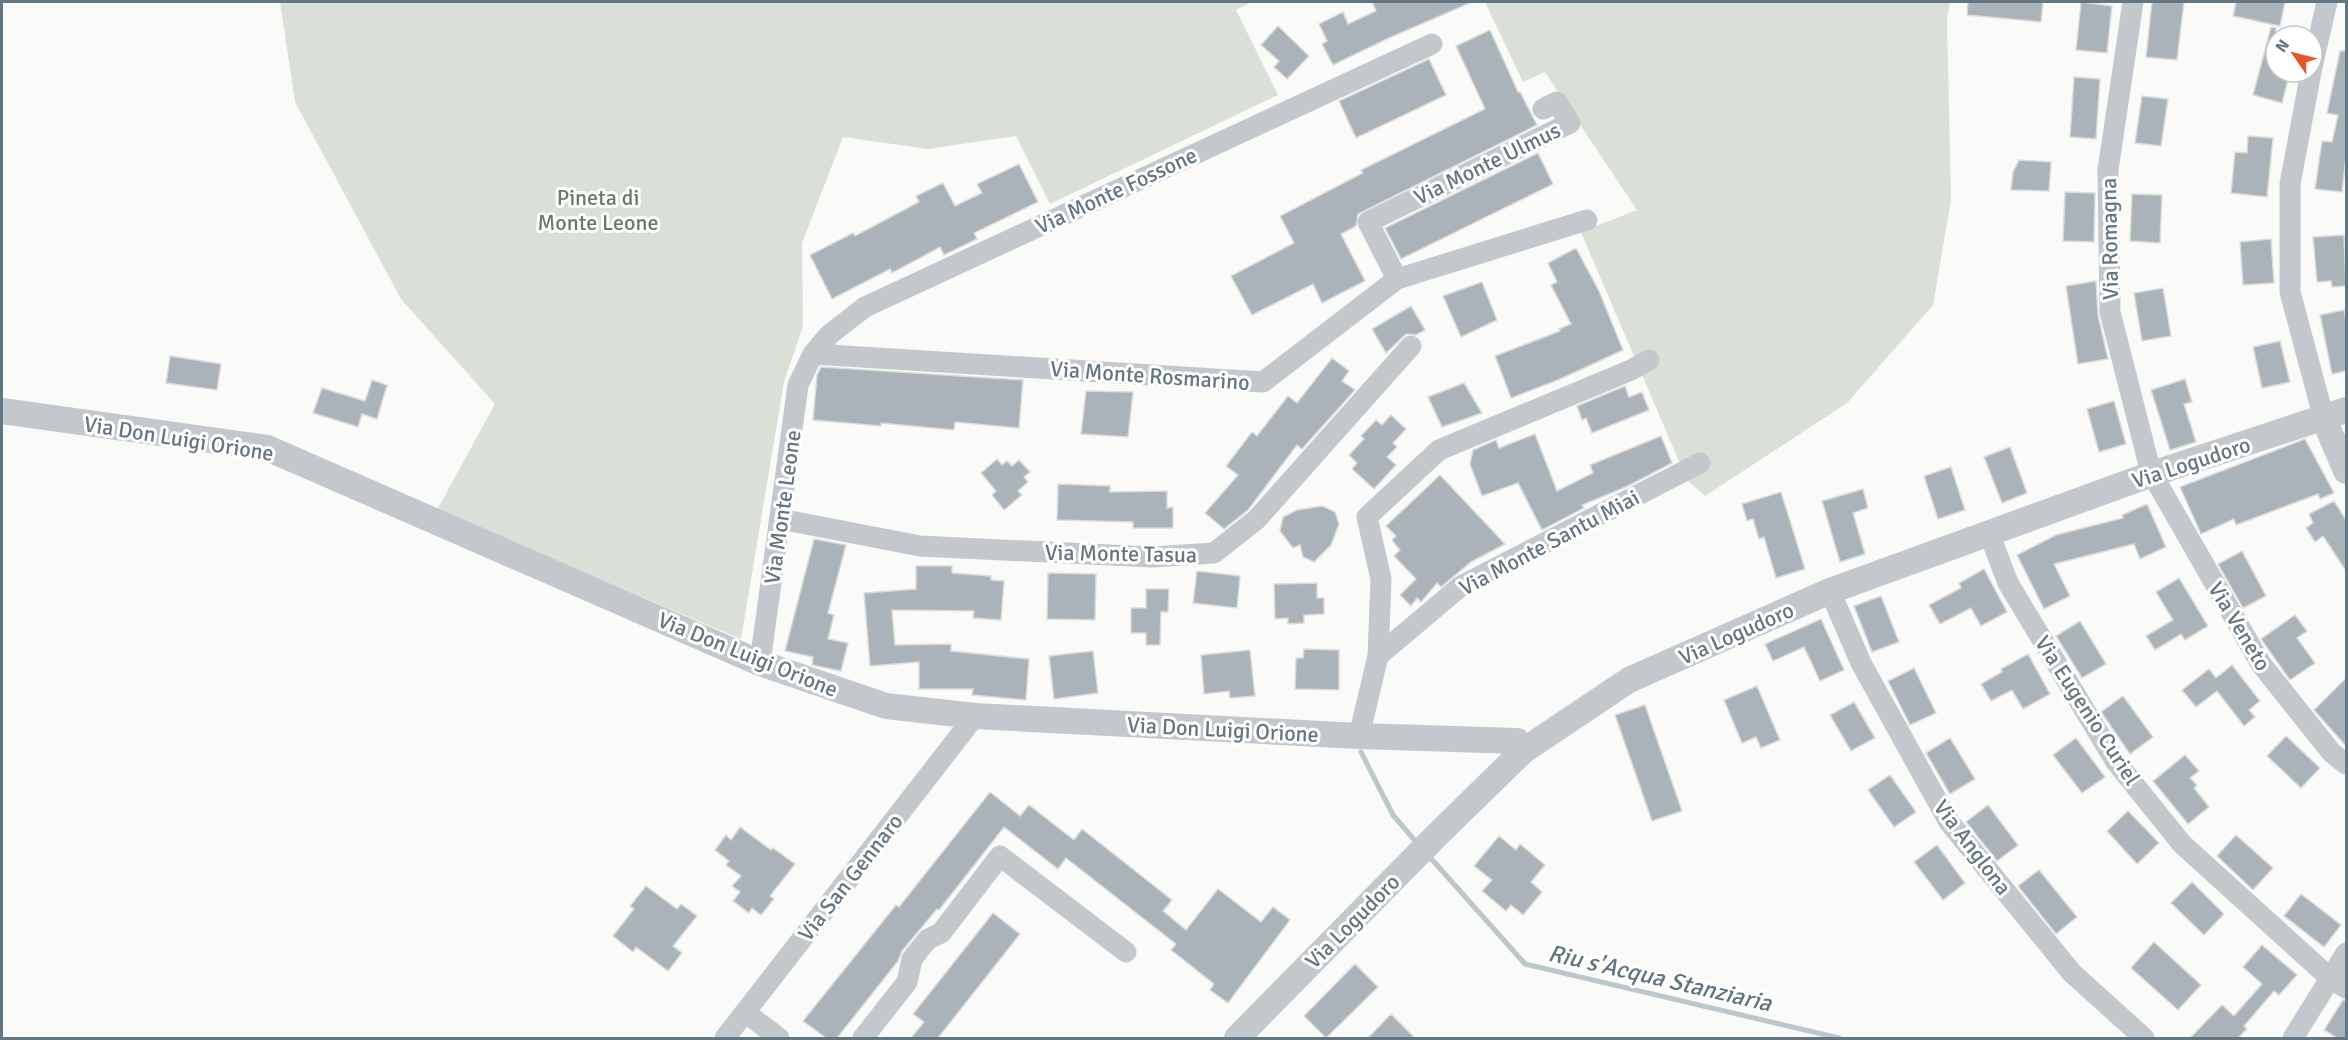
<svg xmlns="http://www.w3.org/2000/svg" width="2348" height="1040" font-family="Signika,sans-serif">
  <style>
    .green { fill: #dadfd7 }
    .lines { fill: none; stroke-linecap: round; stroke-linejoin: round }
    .stream { stroke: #bbc7cb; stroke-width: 5 }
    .building { fill: #aab3b9; stroke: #dcdcda; stroke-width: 1.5 }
    .minor { stroke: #c3c8cc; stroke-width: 21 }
    .tertiary { stroke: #c3c8cc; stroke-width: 26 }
    .labels { text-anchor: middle; stroke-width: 6; stroke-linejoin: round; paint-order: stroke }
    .street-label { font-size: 22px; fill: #657683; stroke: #fff }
    .park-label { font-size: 22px; fill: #687a64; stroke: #fff }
    .water-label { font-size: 24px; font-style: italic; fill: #60757c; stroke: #fff }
  </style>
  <rect width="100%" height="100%" fill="#fafaf8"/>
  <g class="green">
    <polygon points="280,2 1252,2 1236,10 1278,95 1050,204 1016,136 928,149 843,137 802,243 803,326 784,382 741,639 437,510 495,404 401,299 295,102"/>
    <polygon points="1485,2 1950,2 1947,20 1951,200 1933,305 1847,403 1705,496 1687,480 1581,232 1637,210 1545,72 1523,82"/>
  </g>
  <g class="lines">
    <g class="stream">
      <polyline points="1361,752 1393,815 1418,844"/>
      <polyline points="1428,855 1525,964 1839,1038"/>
    </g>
  </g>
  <g class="building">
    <polygon points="1372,2 1472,2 1389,38 1333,65 1322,44 1327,41 1319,24 1343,12 1348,24 1376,11"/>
    <polygon points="1968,2 2043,2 2041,22 1967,15"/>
    <polygon points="2081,2 2112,6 2107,53 2076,50"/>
    <polygon points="2152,2 2184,2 2177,60 2146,57"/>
    <polygon points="2236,2 2285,2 2280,26 2233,16"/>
    <polygon points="1278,26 1309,56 1287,79 1274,67 1279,61 1261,45"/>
    <polygon points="2271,27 2276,28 2276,72 2290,72 2282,103 2253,95"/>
    <polygon points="1490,30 1518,92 1520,92 1537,125 1358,214 1356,226 1341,234 1365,281 1322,303 1313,284 1252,315 1231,276 1294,243 1280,216 1363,173 1361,170 1485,109 1456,46"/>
    <polygon points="2340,51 2346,51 2346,157 2342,192 2315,189 2322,141 2332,142 2338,115 2327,113"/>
    <polygon points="1429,59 1446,95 1356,138 1339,101"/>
    <polygon points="2074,77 2100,79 2096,139 2070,137"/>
    <polygon points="2142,96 2168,99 2161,146 2135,143"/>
    <polygon points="2248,136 2273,138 2267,197 2231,193 2235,152 2247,153"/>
    <polygon points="1538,153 1553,184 1401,259 1385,228"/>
    <polygon points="2019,160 2051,162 2049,191 2011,190 2013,172"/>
    <polygon points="1019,164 1038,202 974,233 977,239 944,255 940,247 892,273 890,269 832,299 810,255 853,233 855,236 919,202 916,196 943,183 955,206 982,193 977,184"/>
    <polygon points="2065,192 2095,193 2094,242 2063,241"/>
    <polygon points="2132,194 2162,195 2160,243 2130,241"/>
    <polygon points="2344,235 2346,286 2332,287 2331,281 2317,282 2313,237"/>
    <polygon points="2271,239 2274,283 2243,285 2240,242"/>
    <polygon points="1576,248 1599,291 1623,350 1558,380 1511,398 1495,356 1560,331 1559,329 1571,324 1551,285 1557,282 1548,263"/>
    <polygon points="2096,281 2098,315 2108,359 2078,364 2066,286"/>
    <polygon points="1482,282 1497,320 1461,337 1443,296"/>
    <polygon points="2163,288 2171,336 2142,341 2134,293"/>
    <polygon points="1411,306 1425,330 1416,335 1406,334 1386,353 1372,329"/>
    <polygon points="2344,310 2346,322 2346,371 2332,374 2320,315"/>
    <polygon points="2280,341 2290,382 2262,388 2253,347"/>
    <polygon points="170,356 221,364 217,390 166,383"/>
    <polygon points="1332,358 1349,371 1342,381 1355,390 1302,449 1297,445 1248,510 1224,529 1205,513 1238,475 1226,466 1252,432 1257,436 1288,396 1297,403"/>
    <polygon points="821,367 1023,380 1019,428 955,422 954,430 881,423 881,426 813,420 817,375"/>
    <polygon points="2185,379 2192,402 2184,404 2196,442 2170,450 2151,390"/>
    <polygon points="372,380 387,385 377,419 362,414 358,427 313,413 322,388 365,401"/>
    <polygon points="1464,383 1482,413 1442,427 1428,397"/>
    <polygon points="1625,386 1629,397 1642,392 1649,410 1592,433 1586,418 1582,420 1577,406"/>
    <polygon points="1086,391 1133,392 1128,437 1081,434"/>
    <polygon points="2114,401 2126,444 2099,452 2087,409"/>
    <polygon points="1391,415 1406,429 1393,443 1397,447 1387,457 1396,465 1374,489 1352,469 1357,463 1349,455 1364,439 1361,436 1376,420 1382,425"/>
    <polygon points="1535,434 1557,491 1593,473 1590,465 1661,436 1672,463 1628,486 1582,505 1584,508 1542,530 1518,483 1482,496 1470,464 1473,450 1496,440 1499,448"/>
    <polygon points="2305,439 2334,493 2320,499 2318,494 2236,525 2234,519 2201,534 2180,487"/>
    <polygon points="2010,447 2027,493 2002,503 1984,457"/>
    <polygon points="997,459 1002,465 1007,461 1012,466 1019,460 1030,472 1024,477 1028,482 1018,491 1022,495 1004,510 992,495 996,491 981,473"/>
    <polygon points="1951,467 1965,510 1938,519 1924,476"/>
    <polygon points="1440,475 1505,544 1471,562 1441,587 1437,583 1421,602 1417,598 1411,606 1400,595 1416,579 1394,556 1400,550 1392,540 1396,536 1386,526"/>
    <polygon points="1058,484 1110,486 1110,492 1167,491 1167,508 1173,507 1173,528 1133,528 1133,522 1057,520"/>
    <polygon points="1863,489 1868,508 1853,513 1865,554 1840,562 1822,501"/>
    <polygon points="1781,492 1805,569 1776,578 1764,537 1759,539 1753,519 1747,521 1742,504"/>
    <polygon points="2334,501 2346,520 2346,571 2323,536 2315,542 2306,528 2313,523 2309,514"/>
    <polygon points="2147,504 2166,547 2140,559 2134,544 2054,564 2070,596 2044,609 2017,555 2056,535 2123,518 2122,515"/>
    <polygon points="1322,506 1335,512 1339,524 1331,545 1314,562 1303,557 1300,545 1293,548 1280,531 1283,517 1297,510"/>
    <polygon points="814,539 846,545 828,613 834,615 828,639 848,643 841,671 812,665 813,657 785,651"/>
    <polygon points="2242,551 2266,596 2243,608 2218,564"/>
    <polygon points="916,566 952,566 952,573 991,576 991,580 1004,581 1001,620 973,618 974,611 892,610 895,645 951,644 951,651 1029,659 1026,700 972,695 973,689 919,689 919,662 870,666 864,593 916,589"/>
    <polygon points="1984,569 2007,612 1981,626 1971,608 1940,624 1929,605 1961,588 1959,583"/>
    <polygon points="1197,571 1240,576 1237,608 1193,603"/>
    <polygon points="1048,573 1096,574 1095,620 1047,619"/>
    <polygon points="2179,578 2208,626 2185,640 2181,634 2155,650 2146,636 2173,620 2156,592"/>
    <polygon points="1317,583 1317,598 1324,598 1324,614 1304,615 1304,623 1288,624 1288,618 1275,619 1274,584"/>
    <polygon points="1146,589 1169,589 1168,612 1161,612 1160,645 1146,645 1146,633 1131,633 1131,608 1146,608"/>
    <polygon points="1881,596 1899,642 1872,652 1854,606"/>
    <polygon points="2295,615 2307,631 2297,638 2315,663 2290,680 2261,639"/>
    <polygon points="1821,619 1844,670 1820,681 1804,647 1773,661 1765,644"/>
    <polygon points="2080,621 2106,664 2082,678 2056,636"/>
    <polygon points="1304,649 1339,650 1339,690 1295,689 1296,658 1303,658"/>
    <polygon points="1250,650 1255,696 1230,698 1229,691 1204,694 1201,655"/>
    <polygon points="1093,651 1098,693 1054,699 1049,656"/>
    <polygon points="2028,654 2050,694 2023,709 2012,690 1991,701 1981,684 2002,672 2001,669"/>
    <polygon points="2232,665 2260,701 2249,710 2255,717 2244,726 2217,691 2196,707 2182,690 2209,669 2216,678"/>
    <polygon points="1914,668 1936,713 1910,725 1888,681"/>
    <polygon points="2346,678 2346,746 2314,710"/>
    <polygon points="1757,686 1780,740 1761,748 1756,737 1742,743 1724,700"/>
    <polygon points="2123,696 2153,737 2130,754 2101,712"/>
    <polygon points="1854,702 1875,738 1851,751 1830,715"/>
    <polygon points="1645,705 1682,811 1652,821 1615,715"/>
    <polygon points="2286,736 2320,768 2301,788 2267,756"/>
    <polygon points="1950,738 1975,779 1950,794 1926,753"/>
    <polygon points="2076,738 2105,777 2082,793 2053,755"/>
    <polygon points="2185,755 2199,771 2190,778 2197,785 2194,788 2209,807 2188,824 2153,781"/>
    <polygon points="1890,775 1916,812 1894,827 1868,790"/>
    <polygon points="990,792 1020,816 1029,805 1074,840 1082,829 1172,900 1163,911 1186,930 1218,889 1261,922 1273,907 1290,920 1228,1003 1210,990 1214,984 1171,950 1176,944 1066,858 1058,869 1004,827 939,910 937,909 902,951 898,961 837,1038 826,1038 803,1021 896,905 899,907"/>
    <polygon points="1988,805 2018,845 1997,861 1966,822"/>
    <polygon points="2128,811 2159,843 2137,864 2107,831"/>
    <polygon points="740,827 771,850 773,848 795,864 770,896 774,899 761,915 752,908 749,913 733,901 740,892 732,886 741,876 726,865 729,861 715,850 726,835 731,840"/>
    <polygon points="2236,835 2273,868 2253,890 2217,856"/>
    <polygon points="1499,836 1516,850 1520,844 1545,865 1531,882 1542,892 1523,915 1511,905 1506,911 1482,891 1492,880 1474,866"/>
    <polygon points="1937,845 1965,883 1943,900 1914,862"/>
    <polygon points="2039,870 2077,917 2056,934 2018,886"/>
    <polygon points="2192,882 2224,914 2204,935 2171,903"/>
    <polygon points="646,886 677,909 681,904 697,916 673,946 682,953 668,971 636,947 633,952 613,936 634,909 630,906"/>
    <polygon points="2301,894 2341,925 2324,947 2284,916"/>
    <polygon points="993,913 1020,934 938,1038 911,1038 924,1022 913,1014"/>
    <polygon points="2154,942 2201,985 2178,1010 2131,968"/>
    <polygon points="2262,945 2297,975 2279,995 2274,991 2244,1026 2247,1029 2238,1038 2190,1038 2222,1005 2234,1016 2262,984 2243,967"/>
    <polygon points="1355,964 1378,987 1326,1038 1304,1016"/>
    <polygon points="2343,1000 2346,1001 2346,1038 2337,1038 2324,1030"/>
    <polygon points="1391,1014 1415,1038 1368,1038"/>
  </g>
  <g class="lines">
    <g class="minor">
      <polyline points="2133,2 2108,170 2110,312 2149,465 2152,474 2261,664 2332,753 2346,764"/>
      <polyline points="2312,67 2327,2"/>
      <polyline points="2311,72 2290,184 2290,292 2324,419"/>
      <polyline points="1397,279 1368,222 1570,123 1557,102 1543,109"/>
      <polyline points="813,354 1263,382 1397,279 1587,220"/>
      <polyline points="780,519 920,546 1152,557 1214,553 1257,519 1411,346"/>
      <polyline points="1989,533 2008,583 2116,762 2182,844 2331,979 2346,988"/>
      <polyline points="1830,591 1861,663 1949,822 2072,973 2144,1038"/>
      <polyline points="1378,656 1461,586 1700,463"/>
      <polyline points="760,663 798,385 813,354 829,335 865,307 1432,44"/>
      <polyline points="1359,736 1378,656 1381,579 1367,517 1439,450 1631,370 1649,360"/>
      <polyline points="746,1013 779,1038"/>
      <polyline points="725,1038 975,716"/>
      <polyline points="863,1038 907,982 912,959 928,939 941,933 1000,856 1126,952"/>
      <polyline points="2293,1038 2346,953"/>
    </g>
    <g class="tertiary">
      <polyline points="2,411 267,448 760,663 886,706 975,716 1359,736 1517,741 1523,751"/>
      <polyline points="2324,419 2346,471"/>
      <polyline points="1237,1038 1437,835 1523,751 1629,680 1830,591 2152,474 2346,410"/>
    </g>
  </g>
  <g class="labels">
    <g class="street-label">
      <text transform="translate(1487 163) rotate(-26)" y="8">Via Monte Ulmus</text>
      <text transform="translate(1116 190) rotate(-25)" y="8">Via Monte Fossone</text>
      <text transform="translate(2109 239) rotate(-91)" y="8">Via Romagna</text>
      <text transform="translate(1150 375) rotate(4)" y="8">Via Monte Rosmarino</text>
      <text transform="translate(179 438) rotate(9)" y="8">Via Don Luigi Orione</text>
      <text transform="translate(2191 462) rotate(-18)" y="8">Via Logudoro</text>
      <text transform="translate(782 507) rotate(-82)" y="8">Via Monte Leone</text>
      <text transform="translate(1549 542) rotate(-28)" y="8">Via Monte Santu Miai</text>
      <text transform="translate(1121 553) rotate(1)" y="8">Via Monte Tasua</text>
      <text transform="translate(2240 626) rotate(59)" y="8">Via Veneto</text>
      <text transform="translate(1736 633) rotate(-24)" y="8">Via Logudoro</text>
      <text transform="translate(748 654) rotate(22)" y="8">Via Don Luigi Orione</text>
      <text transform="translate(2088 710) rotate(57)" y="8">Via Eugenio Curiel</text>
      <text transform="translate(1223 729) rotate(3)" y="8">Via Don Luigi Orione</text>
      <text transform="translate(1973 847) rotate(53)" y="8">Via Anglona</text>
      <text transform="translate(850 877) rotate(-52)" y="8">Via San Gennaro</text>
      <text transform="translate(1352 921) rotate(-45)" y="8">Via Logudoro</text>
    </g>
    <g class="park-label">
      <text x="598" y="205">Pineta di<tspan x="598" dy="25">Monte Leone</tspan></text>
    </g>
    <g class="water-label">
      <text transform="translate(1660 978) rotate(13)" y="8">Riu s'Acqua Stanziaria</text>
    </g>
  </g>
  <rect width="2348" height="1040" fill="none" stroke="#657683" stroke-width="6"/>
  <g transform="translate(2294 54) rotate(305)"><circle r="28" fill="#ffffff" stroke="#c1c8cd" stroke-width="1.5"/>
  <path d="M0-4.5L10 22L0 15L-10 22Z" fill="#e4572e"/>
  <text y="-9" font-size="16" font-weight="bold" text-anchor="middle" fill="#657683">N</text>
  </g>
</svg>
